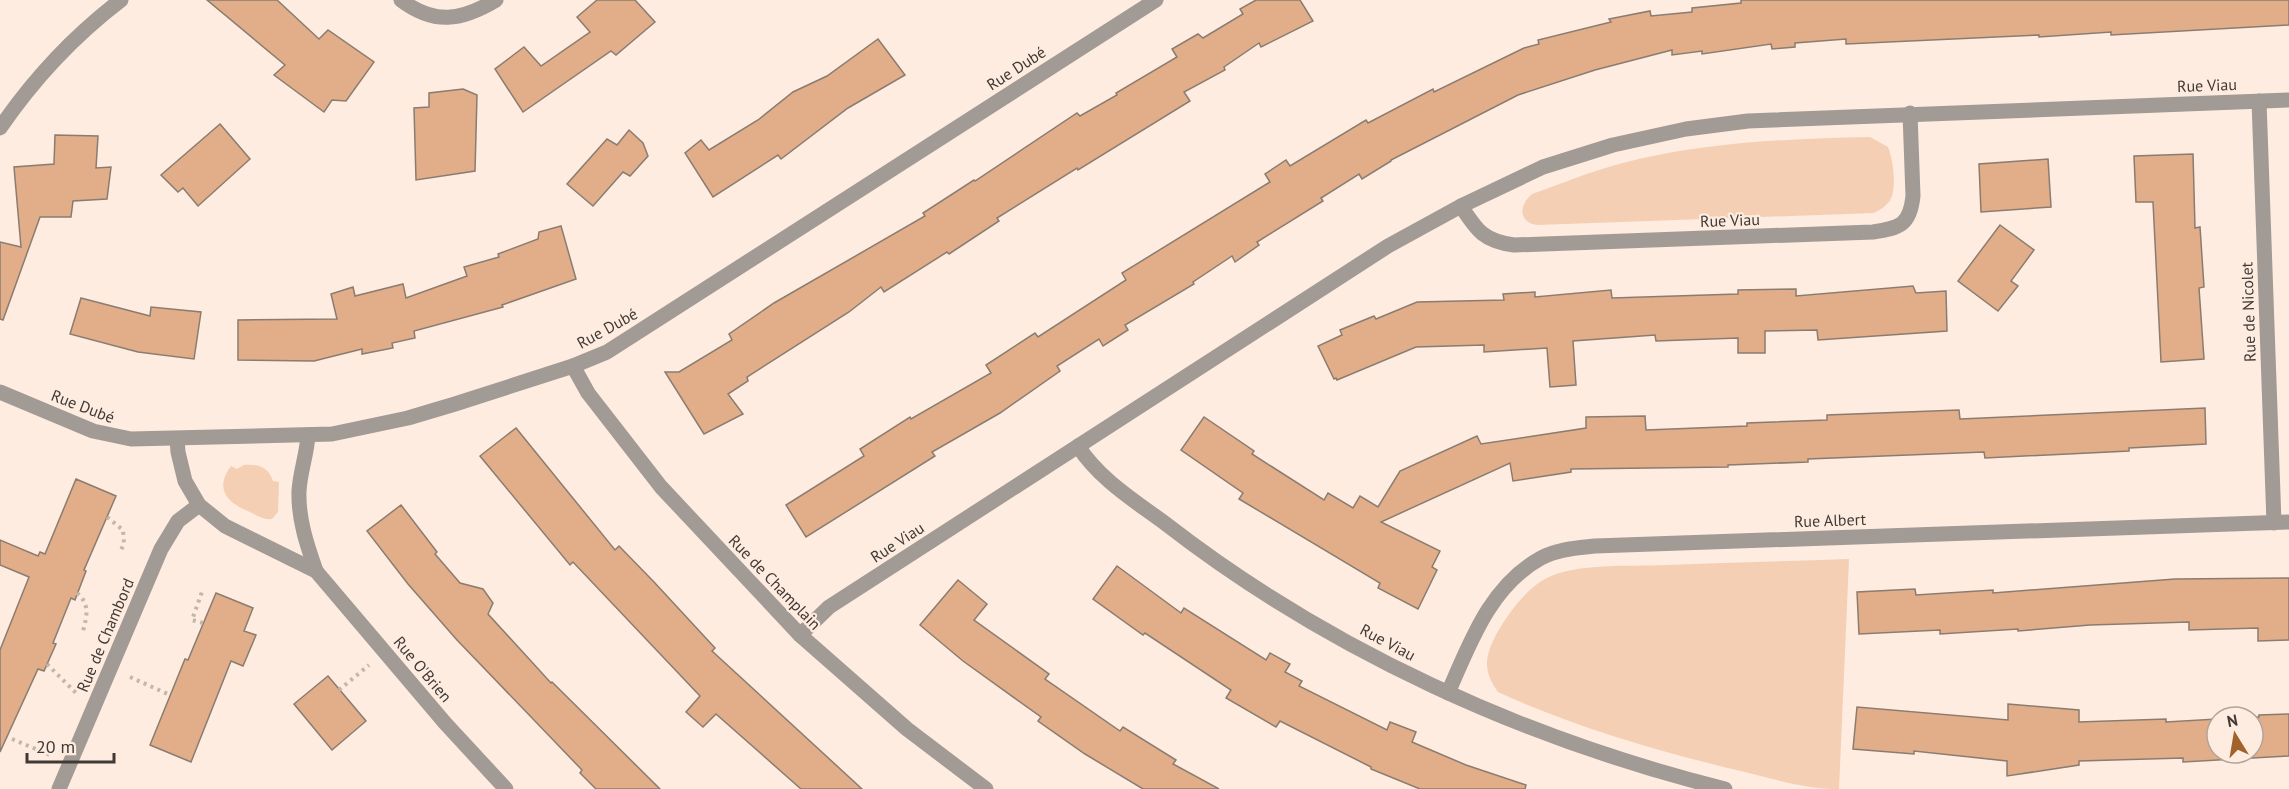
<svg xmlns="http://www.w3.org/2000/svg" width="2289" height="789" font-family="'PT Sans',sans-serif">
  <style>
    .green { fill: #f4cfb4 }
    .building { fill: #e1ae89; stroke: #8b7c71; stroke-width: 1.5 }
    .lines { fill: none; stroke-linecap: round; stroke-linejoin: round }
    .path { stroke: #c4b6ab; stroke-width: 4; stroke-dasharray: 3 4.5; stroke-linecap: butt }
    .minor { stroke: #a19a95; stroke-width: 15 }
    .labels { text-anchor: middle; stroke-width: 4.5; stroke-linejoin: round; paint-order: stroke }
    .street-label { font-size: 16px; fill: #403935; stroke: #fdecdf }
  </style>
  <rect width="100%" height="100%" fill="#fdecdf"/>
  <g class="green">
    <path d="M1870 137 1888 147C1893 160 1896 182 1892 196 1889 205 1881 209 1874 213L1537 225C1518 222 1519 205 1532 194 1561 184 1589 172 1619 164 1702 142 1786 139 1870 137Z"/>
    <path d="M244 465C259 464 268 467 273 481L279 482 278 512 272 519C263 520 258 516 250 512 227 503 214 489 231 466L237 469Z"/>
    <path d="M1849 559 1839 789C1808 789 1776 780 1745 772 1664 753 1574 727 1498 692 1482 670 1485 656 1497 633 1509 613 1524 591 1545 579 1577 562 1631 567 1667 565 1727 563 1788 561 1849 559Z"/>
  </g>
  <g class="building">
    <polygon points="207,0 277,0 319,39 328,30 374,62 346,101 332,100 324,112 274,75 285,65"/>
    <polygon points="597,0 635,0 655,22 616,55 611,51 523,112 495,69 524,47 541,66 590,32 577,17"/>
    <polygon points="1256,0 1300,0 1313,21 1261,47 1259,43 1224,67 1225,70 1184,92 1190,101 1078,170 1077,168 997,218 999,221 949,254 947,252 884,292 881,287 849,312 747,377 748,381 728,394 743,414 704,434 665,372 679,372 732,340 729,334 774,303 925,216 923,213 974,180 975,181 1077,113 1080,116 1117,95 1116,93 1177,57 1172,49 1198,34 1203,38 1243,14 1240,9"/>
    <polygon points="1741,0 2289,0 2289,25 2111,35 2111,32 2039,37 2039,35 1846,44 1846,39 1795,43 1795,47 1772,49 1771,44 1702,54 1702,51 1672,55 1672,50 1595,70 1518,95 1391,160 1391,161 1362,179 1359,174 1321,198 1323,201 1257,242 1259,245 1235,262 1232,256 1193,282 1194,284 1125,325 1128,330 1103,346 1099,339 1057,366 1060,371 1000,413 932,452 935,456 806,537 786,505 864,456 860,449 910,417 911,419 991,373 986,365 1035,333 1038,337 1126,280 1122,273 1270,182 1265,174 1286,160 1290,166 1366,120 1368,123 1433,89 1434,92 1524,48 1539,44 1538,40 1611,22 1609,19 1650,11 1651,16 1692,12 1692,8 1741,3"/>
    <polygon points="878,39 905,75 848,108 781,159 778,155 713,197 685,153 701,140 709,150 758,120 793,92 827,76"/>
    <polygon points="463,89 477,95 475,171 416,180 414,108 429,107 429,93"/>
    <polygon points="220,124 250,159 198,206 183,188 178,192 161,175"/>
    <polygon points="629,130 643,143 648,156 630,176 623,172 593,206 567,184 607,139 617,145"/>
    <polygon points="55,135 98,136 96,168 111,167 107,199 73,201 71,217 40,217 3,320 0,319 0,242 21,247 14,167 54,164"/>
    <polygon points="2193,154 2195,228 2200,227 2204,287 2199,288 2204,359 2161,362 2153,202 2136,202 2134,156"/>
    <polygon points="2048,159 2051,207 1981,212 1979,164"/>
    <polygon points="2000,225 2034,250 2011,281 2018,286 1998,311 1958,281"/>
    <polygon points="561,226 576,279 502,305 503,307 414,331 415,338 392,343 393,348 362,354 362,349 314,361 238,360 238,320 337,319 331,294 353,287 355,296 403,284 406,298 467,276 464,267 499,257 498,254 538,239 539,232"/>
    <polygon points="1913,286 1916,293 1946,291 1947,331 1818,340 1817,330 1765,331 1765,353 1738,353 1738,338 1656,341 1655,335 1573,341 1576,385 1550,387 1547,348 1484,352 1484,345 1416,347 1337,380 1336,378 1334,379 1318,346 1342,335 1340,330 1374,316 1376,319 1417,302 1504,300 1503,294 1535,292 1535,297 1611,290 1612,298 1738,294 1738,290 1796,289 1796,296"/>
    <polygon points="81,298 150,316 151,307 201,312 194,359 138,352 70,334"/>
    <polygon points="2205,408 2206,444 2129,448 2129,451 1985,458 1984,452 1808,459 1808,462 1728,465 1728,467 1571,469 1571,472 1513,481 1510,463 1381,522 1440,551 1432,567 1437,570 1418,609 1378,588 1380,583 1239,499 1243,493 1181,450 1204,417 1254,451 1252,454 1324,500 1328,493 1353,508 1360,496 1378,507 1400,471 1477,436 1481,444 1586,428 1586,417 1645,416 1646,430 1747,426 1747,423 1827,420 1827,415 1959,410 1960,419"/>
    <polygon points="516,428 615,550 619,546 654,582 715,648 712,651 862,789 801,789 716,714 703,727 686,712 700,696 573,562 570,565 480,456"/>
    <polygon points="76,479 116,496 84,570 86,571 75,600 71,598 53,643 56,644 44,671 38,669 0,752 0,650 29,577 0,565 0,540 38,556 40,552 45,554"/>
    <polygon points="401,505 437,552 435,554 460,583 483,589 493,603 488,614 551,683 552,682 660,789 596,789 580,773 582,770 457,640 408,584 367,531"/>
    <polygon points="1117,566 1181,613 1184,608 1266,660 1270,653 1290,664 1285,672 1302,681 1299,686 1387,730 1390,722 1416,732 1412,742 1466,765 1526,785 1525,789 1420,789 1371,769 1371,767 1280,721 1276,727 1226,698 1231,690 1145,633 1143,635 1093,599"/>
    <polygon points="2289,578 2289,640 2258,641 2258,628 2189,630 2189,622 2090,625 2018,631 2018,629 1940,634 1940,630 1859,634 1857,592 1915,589 1916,595 1993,590 1993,593 2175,579"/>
    <polygon points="958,580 987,604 974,620 1049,674 1045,679 1120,731 1123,727 1176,760 1173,764 1219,789 1143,789 1085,754 1038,721 1041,717 963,661 920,625"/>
    <polygon points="216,593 253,608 244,631 256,635 243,666 231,661 191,762 150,745 185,659 188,660"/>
    <polygon points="328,676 366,721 332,750 294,704"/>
    <polygon points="2008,704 2079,710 2079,722 2166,719 2166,722 2217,719 2217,753 2253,753 2253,717 2259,717 2259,715 2289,714 2289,756 2183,762 2183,758 2079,761 2079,765 2007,776 2007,761 1914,751 1914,754 1853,749 1857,707 2008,720"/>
  </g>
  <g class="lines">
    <g class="path">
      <polyline points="107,517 123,530 124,543 120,553"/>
      <path d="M77 593C90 604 87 616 83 631"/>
      <polyline points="203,623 192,620 203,589"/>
      <polyline points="47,664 76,693"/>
      <polyline points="130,677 170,695"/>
      <polyline points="339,690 369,665"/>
      <polyline points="12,739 50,755"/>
    </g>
    <g class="minor">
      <path d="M401 0C434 25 461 21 496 0"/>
      <polyline points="2259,101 2274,523"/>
      <path d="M0 128C33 80 75 35 121 0"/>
      <path d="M1461 206C1477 231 1484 241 1514 245L1873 232C1900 228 1910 225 1913 196L1910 113"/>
      <polyline points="573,366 588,393 661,487 800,635 907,729 986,789"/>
      <polyline points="0,392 93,431 131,439 332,434 408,418 455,404 573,366 607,352 1156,0"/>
      <path d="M308 435C307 454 300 472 299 491 298 519 307 545 316 571"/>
      <polyline points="177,439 178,452 185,481 199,505 225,526 316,571 445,723 506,789"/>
      <path d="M1078 446C1099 479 1135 501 1166 524 1330 651 1525 739 1725 789"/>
      <polyline points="800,635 829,607 1388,246 1461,206 1543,167 1613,145 1686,129 1748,121 2289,100"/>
      <path d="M1448 693C1470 643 1490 586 1541 558 1557 549 1577 548 1595 546L2289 522"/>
      <polyline points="59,789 161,549 178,521 199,505"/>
    </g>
  </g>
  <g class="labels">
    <g class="street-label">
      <text transform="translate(1016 68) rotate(-33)" y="6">Rue Dubé</text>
      <text transform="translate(2207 85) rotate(-2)" y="6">Rue Viau</text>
      <text transform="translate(1730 220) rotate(-2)" y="6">Rue Viau</text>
      <text transform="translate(2248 312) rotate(-92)" y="6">Rue de Nicolet</text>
      <text transform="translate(607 328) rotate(-29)" y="6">Rue Dubé</text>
      <text transform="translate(83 406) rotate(21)" y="6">Rue Dubé</text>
      <text transform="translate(1830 520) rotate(-2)" y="6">Rue Albert</text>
      <text transform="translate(897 542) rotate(-33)" y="6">Rue Viau</text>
      <text transform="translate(775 582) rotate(46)" y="6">Rue de Champlain</text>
      <text transform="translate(105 635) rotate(-67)" y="6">Rue de Chambord</text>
      <text transform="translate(1388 642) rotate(28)" y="6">Rue Viau</text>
      <text transform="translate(423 669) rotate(50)" y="6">Rue O'Brien</text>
    </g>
  </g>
  <g transform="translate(2235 735) rotate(349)"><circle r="28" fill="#fdecdf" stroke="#b1a49b" stroke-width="1.5"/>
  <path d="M0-4.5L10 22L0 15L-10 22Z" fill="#a2622b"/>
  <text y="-9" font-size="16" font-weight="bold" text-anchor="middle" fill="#403935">N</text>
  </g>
  <path d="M27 753v9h87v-9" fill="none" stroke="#403935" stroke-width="3"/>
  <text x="36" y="753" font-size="18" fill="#403935" stroke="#fdecdf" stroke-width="4.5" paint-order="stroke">20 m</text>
</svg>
